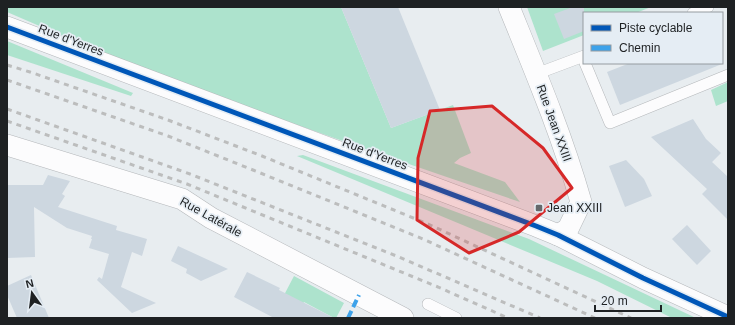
<svg xmlns="http://www.w3.org/2000/svg" width="735" height="325" font-family="Helvetica,sans-serif">
  <style>
    .green { fill: #ade3cd }
    .building { fill: #cdd7e0 }
    .lines { fill: none; stroke-linecap: round; stroke-linejoin: round }
    .lane-casing { stroke: #b5b8bb; stroke-width: 12 }
    .street-casing { stroke: #b5b8bb; stroke-width: 22 }
    .lane { stroke: #fcfcfd; stroke-width: 11 }
    .street { stroke: #fcfcfd; stroke-width: 21 }
    .rail { stroke: #bcbdbd; stroke-width: 3; stroke-dasharray: 5 5; stroke-linecap: butt }
    .quiet { stroke: #3da2ea; stroke-width: 4; stroke-dasharray: 8 4; stroke-linecap: butt }
    .cycleway-casing { stroke: #e5edf4; stroke-width: 8 }
    .cycleway { stroke: #0057b8; stroke-width: 5 }
    .marked { fill: #d62828; fill-opacity: 0.2; stroke: #d62828; stroke-width: 3; stroke-linejoin: round }
    .poi-dot { fill: #65686b; stroke: #e5edf4; stroke-width: 1.5 }
    .labels { text-anchor: middle; stroke-width: 3.5; stroke-linejoin: round; paint-order: stroke }
    .street-label { font-size: 12px; fill: #1e2123; stroke: #e5edf4 }
    .poi-label { font-size: 12px; fill: #1e2123; stroke: #e5edf4; text-anchor: start }
  </style>
  <rect width="100%" height="100%" fill="#e8edf0"/>
  <g class="green">
    <path d="M7 7H341L391 128 453 105 471 153 460 158 454 163 505 182 520 202C348 143 174 85 7 12Z"/>
    <polygon points="527,7 651,7 636,13 584,13 584,35 543,51"/>
    <polygon points="7,41 133,93 131,96 7,55"/>
    <polygon points="728,82 728,101 716,106 711,90"/>
    <polygon points="303,155 529,239 696,318 672,318 597,281 297,156"/>
    <polygon points="294,276 344,303 336,318 334,318 304,302 295,318 272,318"/>
  </g>
  <g class="building">
    <polygon points="341,7 398,7 440,110 391,128"/>
    <polygon points="573,7 584,7 584,31 564,39 554,14"/>
    <polygon points="630,63 722,63 722,64 620,105 607,72"/>
    <polygon points="693,119 706,139 721,153 712,162 728,177 728,220 702,194 707,189 651,137"/>
    <polygon points="626,160 644,179 652,196 625,207 609,166"/>
    <polygon points="48,175 70,181 62,194 65,196 58,207 117,226 116,230 147,239 142,256 132,252 121,287 156,303 132,313 97,280 99,277 102,279 109,254 89,248 92,239 91,239 92,236 67,228 34,207 35,257 7,258 7,185 43,185"/>
    <polygon points="687,225 711,251 697,265 672,239"/>
    <polygon points="178,246 228,269 201,281 186,273 187,269 171,261"/>
    <polygon points="247,272 280,288 279,290 334,318 274,318 234,297"/>
    <polygon points="31,275 49,318 17,318 7,295 7,286"/>
  </g>
  <g class="lines">
    <g class="lane-casing">
      <g id="lane">
        <polyline points="693,13 708,7"/>
        <polyline points="585,63 610,123 728,75"/>
        <polyline points="536,74 584,56"/>
        <polyline points="428,304 456,318"/>
      </g>
    </g>
    <g class="street-casing">
      <g id="street">
        <path d="M509 7C535 71 562 135 581 202L568 229 558 235"/>
        <polyline points="7,27 536,226 558,235 643,278 728,317"/>
        <polyline points="7,145 182,199 211,218 403,318"/>
      </g>
    </g>
    <use href="#lane" class="lane"/>
    <use href="#street" class="street"/>
    <g class="rail">
      <polyline points="7,65 30,72 168,120 262,156 428,224 631,318"/>
      <polyline points="7,80 168,136 253,170 423,239 595,318"/>
      <polyline points="7,109 190,174 399,257 540,318"/>
      <polyline points="7,121 187,184 438,287 508,318"/>
    </g>
    <polyline class="quiet" points="348,318 359,295"/>
    <g class="cycleway-casing">
      <polyline id="cycleway" points="7,27 536,226 558,235 643,278 728,317"/>
    </g>
    <use href="#cycleway" class="cycleway"/>
  </g>
  <path class="marked" d="M492 106 543 148 572 188 519 232 469 253 417 220 418 158 430 111Z"/>
  <rect class="poi-dot" x="535" y="204" width="8" height="8" rx="2"/>
  <g class="labels">
    <g class="street-label">
      <text transform="translate(71 40) rotate(21)" y="4">Rue d'Yerres</text>
      <text transform="translate(554 123) rotate(70)" y="4">Rue Jean XXIII</text>
      <text transform="translate(375 154) rotate(21)" y="4">Rue d'Yerres</text>
      <text transform="translate(211 217) rotate(29)" y="4">Rue Latérale</text>
    </g>
    <g class="poi-label">
      <text x="547" y="212">Jean XXIII</text>
    </g>
  </g>
  <rect width="735" height="325" fill="none" stroke="#1e2123" stroke-width="16"/>
  <rect x="583" y="12" width="140" height="52" fill="#e5edf4" stroke="#959ba0"/>
  <rect x="591" y="25" width="20" height="6" fill="#0057b8" stroke="#959ba0"/>
  <text x="619" y="32" font-size="12" fill="#1e2123">Piste cyclable</text>
  <rect x="591" y="45" width="20" height="6" fill="#3da2ea" stroke="#959ba0"/>
  <text x="619" y="52" font-size="12" fill="#1e2123">Chemin</text>
  <g transform="translate(32 293) rotate(346)" stroke="#e5edf4" stroke-width="3" paint-order="stroke">
  <path d="M0-3L7 15L0 10L-7 15Z" fill="#1e2123"/>
  <text y="-6" font-size="11" font-weight="bold" text-anchor="middle" fill="#1e2123">N</text>
  </g>
  <path d="M595 305v6h66v-6" fill="none" stroke="#1e2123" stroke-width="2"/>
  <text x="601" y="305" font-size="12" fill="#1e2123" stroke="#e5edf4" stroke-width="3" paint-order="stroke">20 m</text>
</svg>
